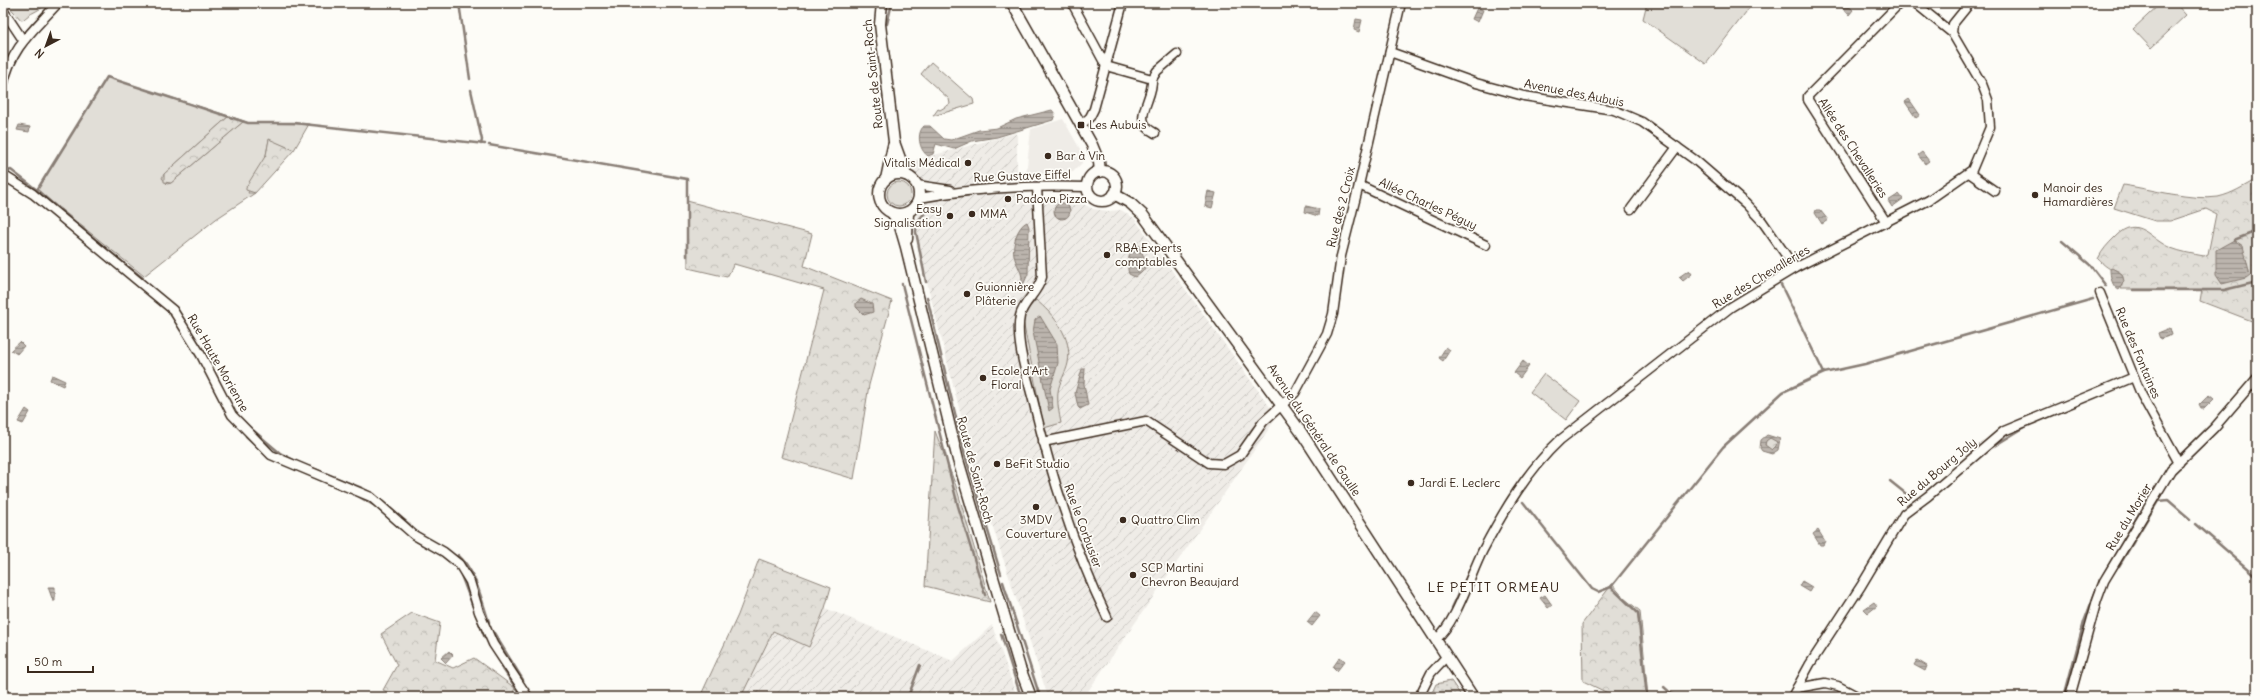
<svg xmlns="http://www.w3.org/2000/svg" width="2260" height="700" font-family="Delius,sans-serif">
  <style>
    .built { fill: #efece7 }
    .industrial { fill: url(#industrial-furrows) }
    .grass { fill: #e1ded7; stroke: #8e847a }
    .forest { fill: url(#forest-crowns); stroke: #8e847a }
    .park { fill: url(#park-dots); stroke: #8e847a }
    .water { fill: url(#water-rules); stroke: #887d74; fill-rule: evenodd }
    .lines { fill: none; stroke-linecap: round; stroke-linejoin: round }
    .stream { stroke: #887d74; stroke-width: 2.5 }
    .minor-casing { stroke: #3b2a1e; stroke-width: 11 }
    .tertiary-casing { stroke: #3b2a1e; stroke-width: 13 }
    .minor { stroke: #fdfcf7; stroke-width: 8 }
    .tertiary { stroke: #fdfcf7; stroke-width: 10 }
    .poi-dot { fill: #3b2a1e; stroke: #fdfcf7; stroke-width: 1.5 }
    .labels { text-anchor: middle; stroke-width: 3.5; stroke-linejoin: round; paint-order: stroke }
    .street-label { font-size: 12px; fill: #3b2a1e; stroke: #fdfcf7 }
    .poi-label { font-size: 12px; fill: #3b2a1e; stroke: #fdfcf7; text-anchor: start }
    .quarter-label { font-size: 14px; letter-spacing: 1px; fill: #3b2a1e; stroke: #fdfcf7 }
  </style>
  <defs>
    <pattern id="industrial-furrows" width="10" height="10" patternUnits="userSpaceOnUse"><rect width="10" height="10" fill="#efece7"/><path d="M-1 1l2-2M0 10L10 0M9 11l2-2" fill="none" stroke="#cecbc6"/></pattern>
    <pattern id="forest-crowns" width="20" height="18" patternUnits="userSpaceOnUse"><rect width="20" height="18" fill="#e1ded7"/><path d="M2 6a3 3 0 1 1 6 0M12 15a3 3 0 1 1 6 0" fill="none" stroke="#c2bfb8"/></pattern>
    <pattern id="park-dots" width="8" height="8" patternUnits="userSpaceOnUse"><rect width="8" height="8" fill="#e1ded7"/><path d="M2 2h.1M6 6h.1" fill="none" stroke="#c2bfb8" stroke-width="1.8" stroke-linecap="round"/></pattern>
    <pattern id="water-rules" width="6" height="5" patternUnits="userSpaceOnUse"><rect width="6" height="5" fill="#bbb4ad"/><path d="M0 2.5h6" fill="none" stroke="#99938c"/></pattern>
  </defs>
  <rect width="100%" height="100%" fill="#fdfcf7"/>
  <filter id="ink" filterUnits="userSpaceOnUse"><feTurbulence type="fractalNoise" baseFrequency=".025" numOctaves="2"/><feDisplacementMap in="SourceGraphic" scale="8" xChannelSelector="R" yChannelSelector="G"/><feConvolveMatrix kernelMatrix="1 2 1 2 8 2 1 2 1" color-interpolation-filters="sRGB"/></filter>
  <g filter="url(#ink)">
    <polygon class="built" points="1063,119 1080,149 1082,163 1073,172 1026,175 1031,129"/>
    <g class="industrial">
      <polygon points="1017,133 1017,198 1074,199 1093,209 1109,211 1121,210 1134,218 1275,414 1275,420 1084,697 1048,697 977,478 925,275 918,256 918,224 908,162"/>
      <polygon points="825,608 953,661 992,625 1017,697 700,697 738,615 809,647"/>
    </g>
    <g class="grass">
      <path d="M6 3H48C40 11 30 12 22 21Z"/>
      <polygon points="1647,3 1753,3 1706,64 1643,19"/>
      <polygon points="2161,3 2175,3 2186,15 2151,48 2133,29"/>
      <polygon points="931,62 973,99 974,104 933,116 938,109 940,110 950,104 949,99 921,74"/>
      <polygon points="107,77 229,116 164,174 162,178 167,184 171,183 244,121 248,123 309,124 294,150 269,140 266,155 248,193 255,193 216,219 144,276 37,190"/>
      <circle cx="899" cy="194" r="12"/>
      <path d="M1036 300C1053 314 1073 337 1068 363 1066 373 1059 382 1058 392 1057 403 1059 413 1061 423L1044 428 1023 321 1026 311Z"/>
      <polygon points="1544,374 1580,401 1566,420 1530,392"/>
    </g>
    <g class="forest">
      <polygon points="229,116 244,121 171,183 164,182 164,174"/>
      <polygon points="269,139 294,150 255,193 246,190 246,187 266,155"/>
      <path d="M2257 179V323L2200 301 2202 289H2121C2125 276 2123 271 2111 269 2107 268 2101 262 2098 259 2102 250 2108 244 2115 237 2138 213 2150 240 2171 248 2181 252 2193 254 2204 256L2208 254 2216 214 2206 209 2170 221H2155L2114 208 2123 185C2150 189 2193 201 2218 197 2232 194 2244 186 2257 179Z"/>
      <polygon points="687,201 812,234 804,266 892,301 869,385 854,479 781,457 824,290 734,264 727,277 688,268"/>
      <polygon points="935,431 956,486 990,602 925,586"/>
      <circle cx="1771" cy="444" r="6"/>
      <polygon points="759,559 831,587 825,608 809,647 773,631 741,697 700,697 738,615"/>
      <polygon points="1612,584 1624,598 1640,611 1648,697 1616,697 1583,681 1582,624"/>
      <polygon points="412,613 440,623 435,660 453,668 474,658 515,688 511,697 398,697 383,690 397,665 381,634"/>
    </g>
    <polygon class="park" points="1451,681 1462,697 1430,697 1436,684"/>
    <g class="water">
      <polygon points="1838,3 1845,3 1853,10 1849,15"/>
      <polygon points="1477,8 1483,10 1478,22 1472,19"/>
      <polygon points="1356,19 1362,20 1359,32 1354,30"/>
      <polygon points="1909,99 1920,115 1916,118 1905,102"/>
      <path d="M1052 110 1055 114 1053 120 997 137 972 141 954 149 936 144 933 154 928 156C919 150 916 133 924 126H930L944 139 951 140 979 130 997 128 1016 119Z"/>
      <polygon points="19,125 30,127 29,132 17,130"/>
      <polygon points="1922,152 1929,161 1925,164 1918,155"/>
      <polygon points="1208,191 1216,193 1212,208 1205,206"/>
      <polygon points="1899,194 1903,199 1892,207 1888,201"/>
      <circle cx="1062" cy="211" r="8"/>
      <polygon points="1306,206 1319,209 1318,216 1305,212"/>
      <polygon points="1816,210 1820,210 1828,220 1822,224 1815,213"/>
      <path d="M1027 222 1029 227 1028 274 1023 285 1021 282C1025 275 1015 264 1014 255 1012 246 1017 226 1027 222Z"/>
      <polygon points="2234,240 2243,246 2250,275 2246,278 2222,284 2216,275 2216,250"/>
      <path d="M1135 244 1139 246 1148 266 1135 277 1129 274C1126 265 1129 252 1135 244Z"/>
      <path d="M2112 268 2122 274 2124 281 2119 290C2112 287 2110 276 2110 269Z"/>
      <polygon points="1689,270 1692,274 1683,281 1679,277"/>
      <polygon points="861,299 872,304 873,312 864,315 856,307 856,303"/>
      <polygon points="1040,316 1057,344 1058,363 1050,389 1053,408 1049,411 1033,332 1035,320"/>
      <polygon points="2170,328 2172,335 2160,339 2158,333"/>
      <polygon points="20,342 24,346 17,354 11,350"/>
      <polygon points="1446,347 1450,350 1443,361 1439,358"/>
      <polygon points="1523,361 1529,366 1520,378 1514,373"/>
      <polygon points="1082,369 1085,369 1084,384 1088,405 1080,409 1078,407 1075,393"/>
      <polygon points="52,375 65,381 63,386 50,380"/>
      <polygon points="2209,395 2214,399 2204,409 2201,409 2199,405"/>
      <polygon points="26,409 30,412 23,424 18,422"/>
      <path d="M1767 435 1780 439 1778 450 1772 454 1762 451 1760 448 1761 440ZM1770 438 1777 442 1776 446 1772 450 1765 445 1766 441Z"/>
      <polygon points="1818,530 1825,541 1823,545 1820,545 1813,534"/>
      <polygon points="1802,581 1812,587 1809,592 1799,586"/>
      <polygon points="48,587 55,587 55,601 53,601"/>
      <polygon points="1545,595 1552,605 1548,608 1540,598"/>
      <polygon points="1874,602 1877,606 1868,613 1864,609"/>
      <polygon points="1315,612 1320,616 1312,626 1307,622"/>
      <polygon points="449,651 453,655 446,663 441,658"/>
      <polygon points="1340,657 1345,661 1337,671 1333,667"/>
      <polygon points="1917,660 1927,666 1925,671 1914,665"/>
    </g>
    <g class="lines">
      <g class="stream">
        <polyline points="459,3 470,79"/>
        <polyline points="887,24 892,3"/>
        <polyline points="471,90 482,140 481,144"/>
        <polyline points="489,145 687,179 687,256"/>
        <polyline points="8,171 11,170 37,190 107,77 248,123 294,123 485,144"/>
        <polyline points="37,190 55,206"/>
        <polyline points="60,210 124,263"/>
        <polyline points="2234,240 2257,231"/>
        <polyline points="2062,241 2090,265 2106,286"/>
        <polyline points="129,267 143,278"/>
        <polyline points="926,282 916,232 917,222 928,209"/>
        <polyline points="902,284 958,506 985,595"/>
        <polyline points="1781,285 1824,373"/>
        <polyline points="2133,290 2224,290 2257,282"/>
        <polyline points="927,297 965,455 1001,574"/>
        <polyline points="254,431 280,453 296,461"/>
        <polyline points="246,436 260,449"/>
        <polyline points="1986,451 2025,427"/>
        <polyline points="275,460 344,490"/>
        <polyline points="310,467 364,489 371,493"/>
        <polyline points="1890,481 1910,497"/>
        <polyline points="356,495 375,506 401,529"/>
        <polyline points="377,497 410,525"/>
        <polyline points="1523,502 1592,589 1598,592 1611,587"/>
        <polyline points="2196,524 2257,577"/>
        <polyline points="416,541 423,545"/>
        <path d="M458 555C476 571 481 599 489 622"/>
        <polyline points="2119,566 2158,501 2168,500 2190,519"/>
        <polyline points="461,575 475,612"/>
        <polyline points="2103,575 2140,512"/>
        <polyline points="1003,582 1040,697"/>
        <polyline points="1452,608 1471,567"/>
        <polyline points="478,620 485,638"/>
        <polyline points="494,633 523,680"/>
        <polyline points="1001,634 1021,697"/>
        <polyline points="501,666 522,697"/>
        <polyline points="1664,687 1675,697"/>
        <polyline points="800,697 800,696"/>
        <polyline points="908,697 920,665"/>
        <polyline points="1647,697 1638,613 1611,587 1723,447 1783,392 1824,373 1865,364 2093,299"/>
        <polyline points="2064,697 2084,622 2098,585"/>
      </g>
      <g class="minor-casing">
        <g id="minor">
          <polyline points="1072,3 1106,66 1152,79 1157,71 1177,54"/>
          <polyline points="1915,3 1952,33"/>
          <polyline points="3,10 23,40"/>
          <polyline points="1390,52 1476,83 1524,96 1614,110 1642,122 1695,160 1746,204 1762,221 1795,268"/>
          <path d="M1152 79C1154 100 1129 120 1155 133"/>
          <path d="M3 86C11 47 33 31 58 3"/>
          <polyline points="1081,125 1090,117 1094,109 1123,3"/>
          <polyline points="1969,173 1995,191"/>
          <polyline points="3,175 33,194 173,310 201,355 232,415 271,455 371,497 414,535 444,552 459,564 470,582 479,612 493,644 528,697"/>
          <polyline points="917,185 950,190"/>
          <polyline points="1359,185 1486,245"/>
          <path d="M1037 187 1042 277C1038 293 1023 302 1020 316 1015 340 1027 377 1033 400 1051 475 1073 547 1107 617"/>
          <path d="M919 198C974 188 1031 185 1087 187"/>
          <polyline points="1631,209 1677,147"/>
          <polyline points="1886,222 1808,100 1808,96 1900,3"/>
          <polyline points="2100,293 2141,394 2179,463"/>
          <polyline points="1043,442 1146,421 1209,463 1224,464 1240,455 1263,422 1295,393 1327,334 1333,314 1341,256 1359,185 1401,3"/>
          <path d="M1436 639C1456 624 1471 573 1483 550 1504 510 1527 471 1560 440L1731 307 1795 268 1929 200 1972 170 1990 127 1988 100 1982 84 1952 33 1953 24 1970 3"/>
          <polyline points="1797,688 1825,683 1838,686 1859,697"/>
          <polyline points="1419,697 1431,673 1447,656"/>
          <polyline points="1792,697 1810,664 1861,586 1904,514 1928,496 2004,431 2134,377"/>
          <polyline points="2070,697 2097,600 2104,581 2171,470 2214,428 2257,378"/>
        </g>
      </g>
      <g class="tertiary-casing">
        <g id="tertiary">
          <polyline points="882,3 880,24 894,142 906,175"/>
          <polyline points="1012,3 1092,145 1099,162 1100,172"/>
          <circle cx="1102" cy="186" r="15"/>
          <circle cx="899" cy="194" r="20"/>
          <polyline points="886,179 893,146"/>
          <polyline points="1114,194 1130,203 1143,215 1301,432 1473,697"/>
          <polyline points="892,213 899,223 906,247 958,460 1020,668 1031,697"/>
          <polyline points="907,239 908,212"/>
        </g>
      </g>
      <use href="#minor" class="minor"/>
      <use href="#tertiary" class="tertiary"/>
    </g>
  </g>
  <g class="poi-dot">
    <rect x="1077" y="121" width="8" height="8" rx="2"/>
    <circle cx="1048" cy="156" r="4"/>
    <circle cx="968" cy="163" r="4"/>
    <circle cx="2035" cy="195" r="4"/>
    <circle cx="1008" cy="199" r="4"/>
    <circle cx="972" cy="214" r="4"/>
    <circle cx="950" cy="216" r="4"/>
    <circle cx="1107" cy="255" r="4"/>
    <circle cx="967" cy="294" r="4"/>
    <circle cx="983" cy="378" r="4"/>
    <circle cx="997" cy="464" r="4"/>
    <circle cx="1411" cy="483" r="4"/>
    <circle cx="1036" cy="507" r="4"/>
    <circle cx="1123" cy="520" r="4"/>
    <circle cx="1133" cy="575" r="4"/>
  </g>
  <g class="labels">
    <g class="street-label">
      <text transform="translate(873 74) rotate(-96)" y="4">Route de Saint-Roch</text>
      <text transform="translate(1574 93) rotate(11)" y="4">Avenue des Aubuis</text>
      <text transform="translate(1853 148) rotate(57)" y="4">Allée des Chevalleries</text>
      <text transform="translate(1022 176) rotate(-2)" y="4">Rue Gustave Eiffel</text>
      <text transform="translate(1428 204) rotate(25)" y="4">Allée Charles Péguy</text>
      <text transform="translate(1341 207) rotate(-76)" y="4">Rue des 2 Croix</text>
      <text transform="translate(1761 277) rotate(-31)" y="4">Rue des Chevalleries</text>
      <text transform="translate(2138 353) rotate(67)" y="4">Rue des Fontaines</text>
      <text transform="translate(218 363) rotate(60)" y="4">Rue Haute Morienne</text>
      <text transform="translate(1314 430) rotate(56)" y="4">Avenue du Général de Gaulle</text>
      <text transform="translate(975 470) rotate(75)" y="4">Route de Saint-Roch</text>
      <text transform="translate(1937 472) rotate(-40)" y="4">Rue du Bourg Joly</text>
      <text transform="translate(2129 517) rotate(-59)" y="4">Rue du Morier</text>
      <text transform="translate(1083 526) rotate(70)" y="4">Rue le Corbusier</text>
    </g>
    <g class="poi-label">
      <text x="1089" y="129">Les Aubuis</text>
      <text x="1056" y="160">Bar à Vin</text>
      <text x="960" y="167" text-anchor="end">Vitalis Médical</text>
      <text x="2043" y="192">Manoir des<tspan x="2043" dy="14">Hamardières</tspan></text>
      <text x="1016" y="203">Padova Pizza</text>
      <text x="942" y="213" text-anchor="end">Easy<tspan x="942" dy="14">Signalisation</tspan></text>
      <text x="980" y="218">MMA</text>
      <text x="1115" y="252">RBA Experts<tspan x="1115" dy="14">comptables</tspan></text>
      <text x="975" y="291">Guionnière<tspan x="975" dy="14">Plâterie</tspan></text>
      <text x="991" y="375">Ecole d'Art<tspan x="991" dy="14">Floral</tspan></text>
      <text x="1005" y="468">BeFit Studio</text>
      <text x="1419" y="487">Jardi E. Leclerc</text>
      <text x="1036" y="524" text-anchor="middle">3MDV<tspan x="1036" dy="14">Couverture</tspan></text>
      <text x="1131" y="524">Quattro Clim</text>
      <text x="1141" y="572">SCP Martini<tspan x="1141" dy="14">Chevron Beaujard</tspan></text>
    </g>
    <g class="quarter-label">
      <text x="1494" y="592">LE PETIT ORMEAU</text>
    </g>
  </g>
  <rect width="2260" height="700" fill="none" stroke="#fdfcf7" stroke-width="16"/>
  <rect x="8" y="8" width="2244" height="684" fill="none" stroke="#3b2a1e" stroke-width="1.5" filter="url(#ink)"/>
  <g transform="translate(46 46) rotate(221)" stroke="#fdfcf7" stroke-width="3" paint-order="stroke">
  <path d="M0-3L7 15L0 10L-7 15Z" fill="#3b2a1e"/>
  <text y="-6" font-size="11" font-weight="bold" text-anchor="middle" fill="#3b2a1e">N</text>
  </g>
  <path d="M28 666v6h65v-6" fill="none" stroke="#3b2a1e" stroke-width="2"/>
  <text x="34" y="666" font-size="12" fill="#3b2a1e" stroke="#fdfcf7" stroke-width="3" paint-order="stroke">50 m</text>
</svg>
